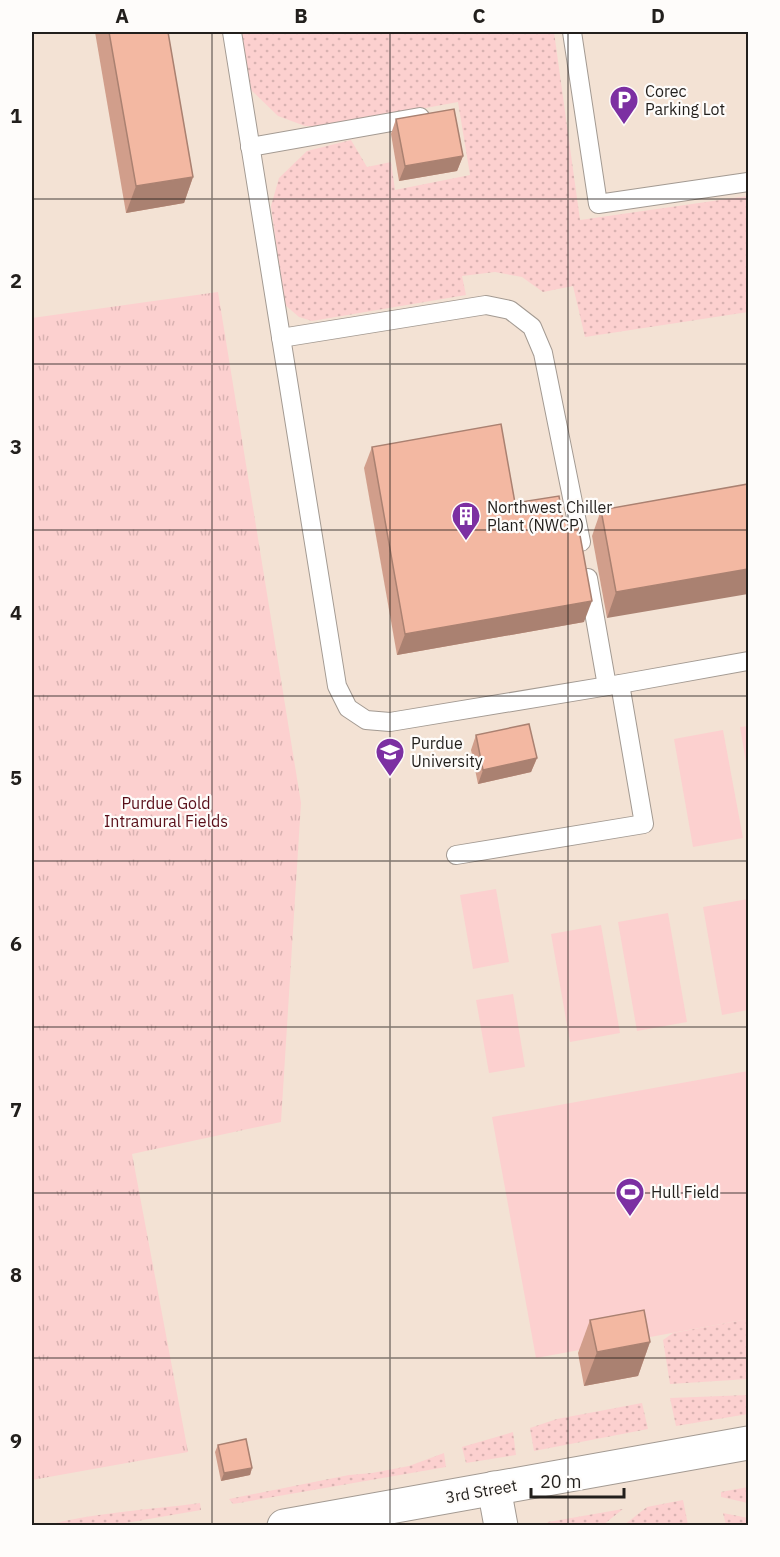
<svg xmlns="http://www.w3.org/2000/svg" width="780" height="1557" font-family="'IBM Plex Sans',sans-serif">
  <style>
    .built { fill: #f3e2d4 }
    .grass { fill: url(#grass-dots) }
    .park { fill: url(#park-tufts) }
    .garden { fill: #fcd0cf }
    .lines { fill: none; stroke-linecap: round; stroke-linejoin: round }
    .service-casing { stroke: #a39a92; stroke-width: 20 }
    .minor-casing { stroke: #a39a92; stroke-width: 35 }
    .service { stroke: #fff; stroke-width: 18 }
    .minor { stroke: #fff; stroke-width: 33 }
    .wall { fill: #d19e8b }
    .shaded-wall { fill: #aa8171 }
    .building { fill: #f3b8a2; stroke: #aa8171; stroke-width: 1.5 }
    .grid { fill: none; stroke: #221f1c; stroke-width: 1.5; stroke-opacity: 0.55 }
    .labels { text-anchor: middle; stroke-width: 4.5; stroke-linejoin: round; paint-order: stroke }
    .poi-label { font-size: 16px; fill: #221f1c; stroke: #fefcfa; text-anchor: start }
    .park-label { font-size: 16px; fill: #590f19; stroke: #fefcfa }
    .street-label { font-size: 16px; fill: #221f1c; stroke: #fefcfa }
    .neatline { fill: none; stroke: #221f1c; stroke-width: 2 }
    .grid-label { font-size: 20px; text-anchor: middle; font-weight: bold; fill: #221f1c }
  </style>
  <defs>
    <pattern id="grass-dots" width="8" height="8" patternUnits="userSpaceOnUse" patternTransform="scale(1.5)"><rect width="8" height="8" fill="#fcd0cf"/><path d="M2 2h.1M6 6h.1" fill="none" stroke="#d8b2b1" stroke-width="1.8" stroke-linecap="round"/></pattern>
    <pattern id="park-tufts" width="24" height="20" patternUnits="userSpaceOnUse" patternTransform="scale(1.5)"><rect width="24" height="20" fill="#fcd0cf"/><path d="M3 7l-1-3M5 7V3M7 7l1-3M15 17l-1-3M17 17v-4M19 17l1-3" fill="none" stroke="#d8b2b1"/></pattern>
  </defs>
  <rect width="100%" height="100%" fill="#f7ede4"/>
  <rect class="built" x="32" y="32" width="716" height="1493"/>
  <g class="grass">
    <polygon points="239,32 554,32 580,220 748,196 748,312 585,337 573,286 543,292 522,277 495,272 462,276 466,295 312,321 299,317 284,304 271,206 279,178 307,151 351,140 367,167 391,162 395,190 470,175 458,102 328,126 305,126 278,116 250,89"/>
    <polygon points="748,1319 748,1379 670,1384 663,1340 673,1333"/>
    <polygon points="748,1395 748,1414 676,1426 670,1398"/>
    <polygon points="642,1403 648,1429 534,1451 530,1428 557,1419"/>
    <polygon points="513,1432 516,1455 466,1463 462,1447"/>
    <polygon points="444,1453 446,1467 233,1504 229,1499 349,1475 372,1473 409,1466"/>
    <polygon points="748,1487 748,1503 721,1497 721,1492"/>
    <polygon points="683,1500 688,1525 624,1525 647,1507"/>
    <path d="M200 1503 201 1510 114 1525H48C97 1512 150 1510 200 1503Z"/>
    <polygon points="623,1509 603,1525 546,1525 548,1522"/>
    <polygon points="723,1513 748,1518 748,1525 726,1525"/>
  </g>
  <polygon class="park" points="218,292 301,803 281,1122 132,1154 188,1452 32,1480 32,318"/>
  <g class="garden">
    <polygon points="748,726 748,774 740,727"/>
    <polygon points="723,730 743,838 693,847 674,739"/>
    <polygon points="496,889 509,962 473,969 460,895"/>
    <polygon points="748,899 748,1010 722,1015 703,907"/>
    <polygon points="668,913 687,1022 637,1031 618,922"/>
    <polygon points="601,925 620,1033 570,1042 551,934"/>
    <polygon points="513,994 525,1067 489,1073 476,1000"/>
    <polygon points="748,1071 748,1319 536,1358 492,1117"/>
  </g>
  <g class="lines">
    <g class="service-casing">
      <g id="service">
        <polyline points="232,32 337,686 348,708 366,720 390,722 620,684 748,661"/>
        <polyline points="572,32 598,204 748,182"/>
        <polyline points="250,147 420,117"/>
        <polyline points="281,338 486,305 510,310 532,327 543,353 581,542"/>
        <polyline points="588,578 607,686"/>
        <polyline points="456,855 644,824 620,684"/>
      </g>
    </g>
    <g class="minor-casing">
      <g id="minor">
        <polyline points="494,1488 501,1526"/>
        <polyline points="284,1526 748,1443"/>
      </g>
    </g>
    <use href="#service" class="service"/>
    <use href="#minor" class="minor"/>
  </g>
  <g class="wall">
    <polygon points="95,32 168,32 193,177 184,203 126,213"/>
    <polygon points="396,119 463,156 457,171 399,181 391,134"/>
    <polygon points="372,447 563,522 584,622 397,655 364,468"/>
    <polygon points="748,484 607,618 592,536 601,510"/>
    <polygon points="476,735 537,758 531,772 478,784 471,750"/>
    <polygon points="590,1320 650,1342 638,1376 584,1386 578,1353"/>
    <polygon points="218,1445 252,1468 250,1475 221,1481 215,1452"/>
  </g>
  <g class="shaded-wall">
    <polygon points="463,156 457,171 399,181 405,166"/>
    <polygon points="193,177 184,203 126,213 136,186"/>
    <polygon points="748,569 748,594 607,618 616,592"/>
    <polygon points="592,601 584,622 397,655 405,634"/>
    <polygon points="537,758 531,772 478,784 483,770"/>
    <polygon points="650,1342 638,1376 584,1386 597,1352"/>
    <polygon points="252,1468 250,1475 221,1481 224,1473"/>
  </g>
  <g class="building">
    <polygon points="109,32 168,32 193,177 136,186"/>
    <polygon points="454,109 463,156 405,166 396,119"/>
    <polygon points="501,424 515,503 559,496 563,522 577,519 592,601 405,634 372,447"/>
    <polygon points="748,484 748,569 616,592 601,510"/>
    <polygon points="529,724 537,758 483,770 476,735"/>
    <polygon points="644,1310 650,1342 597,1352 590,1320"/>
    <polygon points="246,1439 252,1468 224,1473 218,1445"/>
  </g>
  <path class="grid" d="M212 32V1526M390 32V1526M568 32V1526M32 199H748M32 364H748M32 530H748M32 696H748M32 861H748M32 1027H748M32 1193H748M32 1358H748"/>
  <defs>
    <g id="parking-pin" transform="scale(1.5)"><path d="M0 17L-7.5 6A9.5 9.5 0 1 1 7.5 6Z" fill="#7c30a2" stroke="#fefcfa"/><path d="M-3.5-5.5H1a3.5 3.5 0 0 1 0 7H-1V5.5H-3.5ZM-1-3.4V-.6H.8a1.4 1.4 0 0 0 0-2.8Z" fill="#fff"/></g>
    <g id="building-pin" transform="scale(1.5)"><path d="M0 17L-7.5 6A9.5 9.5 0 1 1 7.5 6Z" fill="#7c30a2" stroke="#fefcfa"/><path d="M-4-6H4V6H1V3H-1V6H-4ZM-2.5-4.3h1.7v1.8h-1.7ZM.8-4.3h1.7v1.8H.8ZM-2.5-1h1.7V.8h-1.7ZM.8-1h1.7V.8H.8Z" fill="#fff"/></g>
    <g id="university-pin" transform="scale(1.5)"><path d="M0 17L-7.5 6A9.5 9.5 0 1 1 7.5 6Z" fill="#7c30a2" stroke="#fefcfa"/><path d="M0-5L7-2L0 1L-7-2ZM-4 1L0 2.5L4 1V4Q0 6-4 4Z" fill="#fff"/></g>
    <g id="stadium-pin" transform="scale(1.5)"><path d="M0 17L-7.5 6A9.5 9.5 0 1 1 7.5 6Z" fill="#7c30a2" stroke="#fefcfa"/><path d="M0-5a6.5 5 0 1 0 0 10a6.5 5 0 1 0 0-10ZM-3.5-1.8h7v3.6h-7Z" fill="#fff"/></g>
  </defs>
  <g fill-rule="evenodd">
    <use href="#parking-pin" x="624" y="100"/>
    <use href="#building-pin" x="466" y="516"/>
    <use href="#university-pin" x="390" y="752"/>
    <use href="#stadium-pin" x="630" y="1192"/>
  </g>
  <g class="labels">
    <g class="poi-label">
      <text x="645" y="97">Corec<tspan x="645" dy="18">Parking Lot</tspan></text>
      <text x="487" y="513">Northwest Chiller<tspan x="487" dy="18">Plant (NWCP)</tspan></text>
      <text x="411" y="749">Purdue<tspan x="411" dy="18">University</tspan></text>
      <text x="651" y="1198">Hull Field</text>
    </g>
    <g class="park-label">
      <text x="166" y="809">Purdue Gold<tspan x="166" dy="18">Intramural Fields</tspan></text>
    </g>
    <g class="street-label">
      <text transform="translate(481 1491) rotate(-10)" y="6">3rd Street</text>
    </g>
  </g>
  <rect width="780" height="1557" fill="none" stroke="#fefcfa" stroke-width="66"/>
  <path d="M531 1488v9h93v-9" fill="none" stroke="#221f1c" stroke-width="3"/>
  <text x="540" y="1488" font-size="18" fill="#221f1c" stroke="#fefcfa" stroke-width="4.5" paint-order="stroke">20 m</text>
  <rect x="33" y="33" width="714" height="1491" class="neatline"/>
  <g class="grid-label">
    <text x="122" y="23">A</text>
    <text x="301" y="23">B</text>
    <text x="479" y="23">C</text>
    <text x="658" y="23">D</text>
    <text x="16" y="123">1</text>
    <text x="16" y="288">2</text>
    <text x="16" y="454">3</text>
    <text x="16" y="620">4</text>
    <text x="16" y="785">5</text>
    <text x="16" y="951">6</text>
    <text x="16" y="1117">7</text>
    <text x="16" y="1282">8</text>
    <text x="16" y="1448">9</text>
  </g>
</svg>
